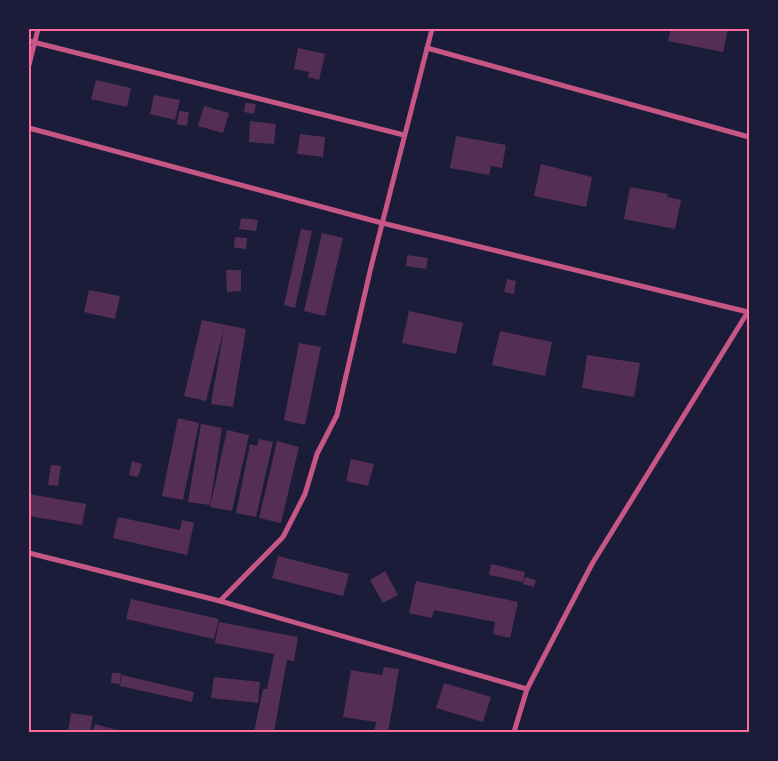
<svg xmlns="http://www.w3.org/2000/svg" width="778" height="761" font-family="Spectral,serif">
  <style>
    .building { fill: #542f53 }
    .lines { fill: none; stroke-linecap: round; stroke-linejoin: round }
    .minor { stroke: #c65784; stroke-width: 5 }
    .neatline { fill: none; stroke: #ff6b9d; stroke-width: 2 }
  </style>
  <rect width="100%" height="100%" fill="#1b1b3a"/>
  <g class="building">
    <polygon points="671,29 728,29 723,52 668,41"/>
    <polygon points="298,48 325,54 319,80 308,77 309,72 294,69"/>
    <polygon points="96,80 131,88 127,107 91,99"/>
    <polygon points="154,95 180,100 175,120 150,114"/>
    <polygon points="245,103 256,104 254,114 244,112"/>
    <polygon points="204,106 229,113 223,133 198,126"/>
    <polygon points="179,111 189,112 187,126 177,124"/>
    <polygon points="250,121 276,124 274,144 249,142"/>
    <polygon points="300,134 325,137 323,157 297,154"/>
    <polygon points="456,136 506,145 502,168 491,166 489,175 450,168"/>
    <polygon points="541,164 592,177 586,207 534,196"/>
    <polygon points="630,187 668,194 667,197 681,200 675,229 624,219"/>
    <polygon points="241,218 258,220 256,231 239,229"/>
    <polygon points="301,229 312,231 295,308 284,305"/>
    <polygon points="322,233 343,238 325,316 304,311"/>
    <polygon points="235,237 247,238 246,249 234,248"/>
    <polygon points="407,255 428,258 426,269 406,266"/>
    <polygon points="226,270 241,270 241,291 227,292"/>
    <polygon points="507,279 516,281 514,294 504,292"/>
    <polygon points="89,290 120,296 115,319 84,312"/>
    <polygon points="409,311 463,323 456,354 402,343"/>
    <polygon points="202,320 246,329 233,407 211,404 224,328 206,401 184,396"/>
    <polygon points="500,331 552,342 545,376 492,365"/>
    <polygon points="299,343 321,347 305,425 284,420"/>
    <polygon points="587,355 640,363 634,397 582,388"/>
    <polygon points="178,418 199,423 183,500 162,496"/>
    <polygon points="201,424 222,428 210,505 188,502"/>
    <polygon points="227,430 249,435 232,511 210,507"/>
    <polygon points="259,439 273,442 256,517 236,513 250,444 257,446"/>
    <polygon points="277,441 299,447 281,523 259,518"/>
    <polygon points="351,459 374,464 368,486 346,481"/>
    <polygon points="132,461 142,464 138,477 129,475"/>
    <polygon points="51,465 61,466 58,486 48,485"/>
    <polygon points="29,494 86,504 82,525 29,516"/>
    <polygon points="118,517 180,530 182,520 194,523 187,555 113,538"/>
    <polygon points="278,556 349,574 343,596 272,578"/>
    <polygon points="491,564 525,572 523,582 489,575"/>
    <polygon points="385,571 398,595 383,603 370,580"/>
    <polygon points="525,577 536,580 534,587 523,584"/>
    <polygon points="416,581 518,602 510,638 493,634 495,622 434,610 432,618 409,613"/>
    <polygon points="131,599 219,619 214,639 126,619"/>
    <polygon points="219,622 298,637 294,661 287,660 274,732 254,732 263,689 267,689 274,654 215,643"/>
    <polygon points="384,667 399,669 388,732 374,732 376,722 343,717 351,670 382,675"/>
    <polygon points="112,673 121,673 120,684 111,683"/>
    <polygon points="122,675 194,692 192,702 120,686"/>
    <polygon points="214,677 260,682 258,703 211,698"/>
    <polygon points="444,683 491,697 483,722 436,708"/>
    <polygon points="71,713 93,716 90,732 68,732"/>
    <polygon points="95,724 124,732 92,732"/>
  </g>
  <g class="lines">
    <g class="minor">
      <polyline points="29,41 404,135"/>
      <polyline points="427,48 749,137"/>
      <polyline points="29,65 38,29"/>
      <polyline points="29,128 382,223 748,312"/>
      <polyline points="29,553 220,601 527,689"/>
      <polyline points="220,601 283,537 305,494 317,454 337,415 371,267 432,29"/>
      <polyline points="514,732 527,689 592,564 749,310"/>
    </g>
  </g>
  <rect width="778" height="761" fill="none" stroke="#1b1b3a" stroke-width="60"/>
  <rect x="30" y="30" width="718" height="701" class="neatline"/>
</svg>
